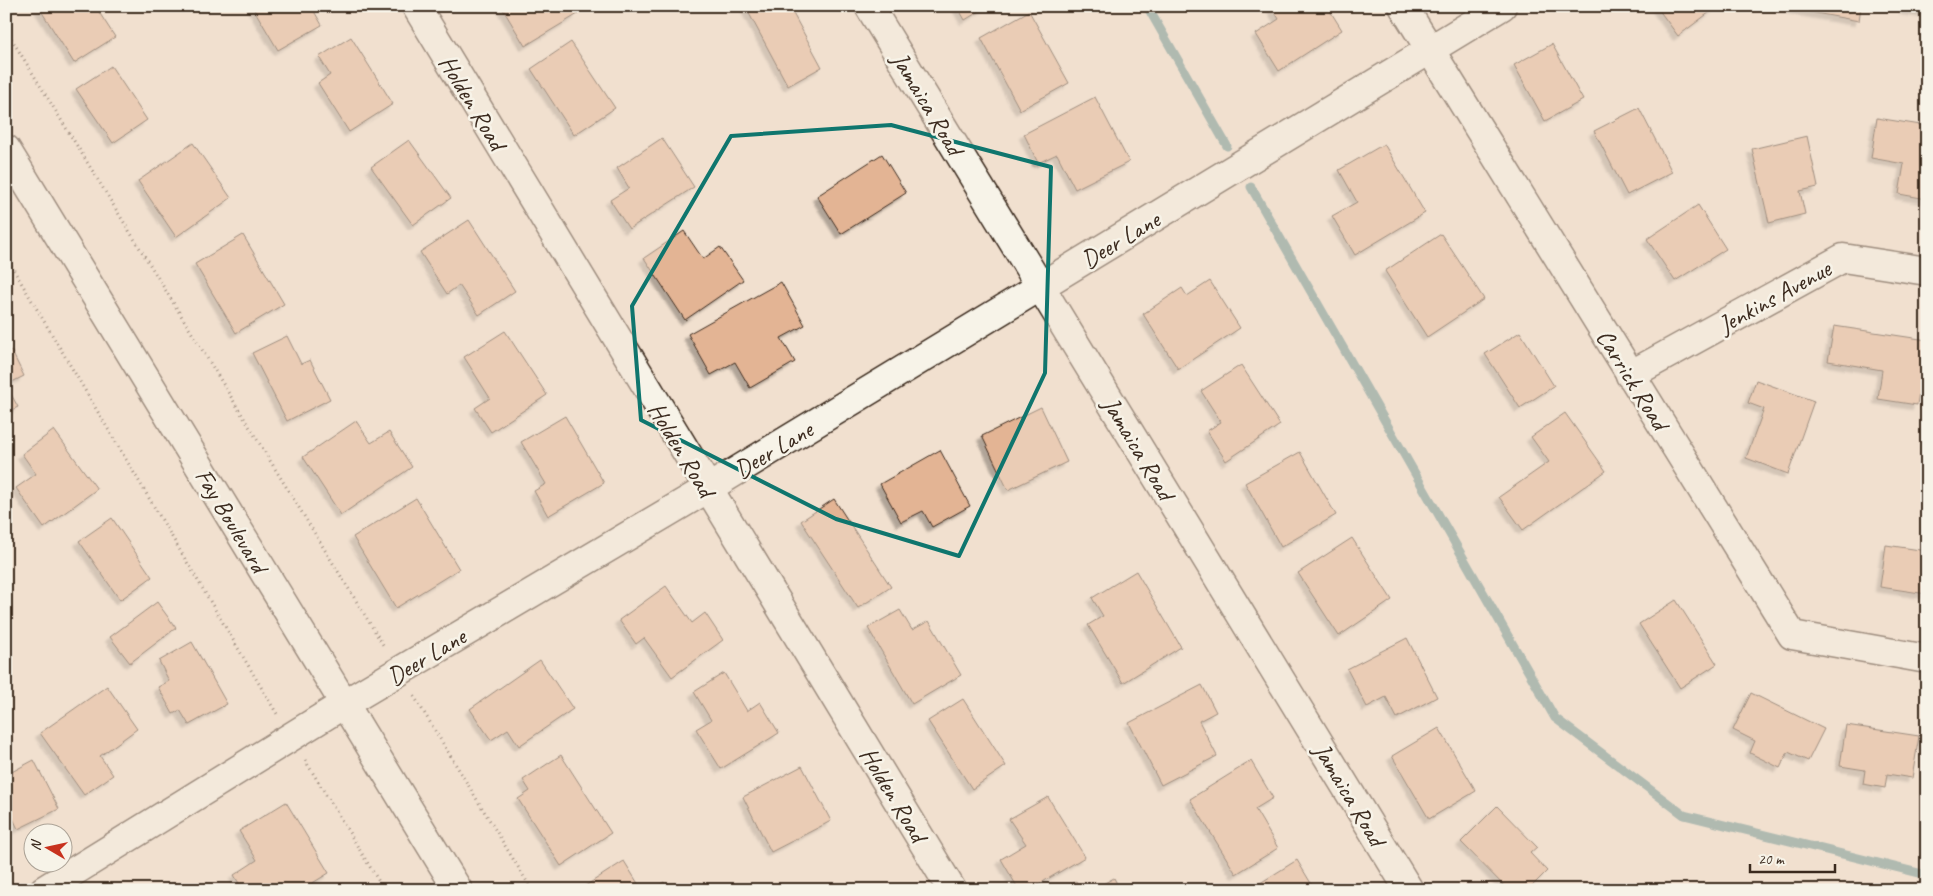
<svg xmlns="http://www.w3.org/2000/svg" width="1933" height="896" font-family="Caveat,sans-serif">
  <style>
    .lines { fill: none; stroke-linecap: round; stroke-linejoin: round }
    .stream { stroke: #628c8b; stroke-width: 9 }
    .building { fill: #e3b494; stroke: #3b2a1e; filter: url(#shadow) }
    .minor-casing { stroke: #3b2a1e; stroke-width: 31 }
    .tertiary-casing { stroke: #3b2a1e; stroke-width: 31 }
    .path { stroke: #3b2a1e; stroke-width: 3; stroke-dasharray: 1 4; stroke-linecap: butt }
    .minor { stroke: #f7f3e8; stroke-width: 28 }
    .tertiary { stroke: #f7f3e8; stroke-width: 28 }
    .marked { fill: none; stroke: #0f766e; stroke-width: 4; stroke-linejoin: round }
    .labels { text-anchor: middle; stroke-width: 5; stroke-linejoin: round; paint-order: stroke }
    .street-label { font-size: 25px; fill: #3b2a1e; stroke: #f7f3e8 }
  </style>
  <defs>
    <filter id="shadow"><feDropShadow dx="-4.5" dy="4.5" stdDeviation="1" flood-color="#0004"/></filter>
  </defs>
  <rect width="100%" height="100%" fill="#f1e0cf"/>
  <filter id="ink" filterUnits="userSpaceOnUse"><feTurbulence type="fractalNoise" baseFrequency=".02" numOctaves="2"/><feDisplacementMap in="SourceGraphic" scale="10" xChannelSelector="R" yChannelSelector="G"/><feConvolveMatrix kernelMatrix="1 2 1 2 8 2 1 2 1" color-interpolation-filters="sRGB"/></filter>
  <g filter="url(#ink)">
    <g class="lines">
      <g class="stream">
        <polyline points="1147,6 1227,146"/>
        <polyline points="1251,187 1555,718 1684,815 1927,875"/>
      </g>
    </g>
    <g class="building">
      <polygon points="38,6 95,6 115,37 74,63"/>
      <polygon points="252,6 311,6 322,25 278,50"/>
      <polygon points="501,6 573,6 578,14 525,46"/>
      <polygon points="745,6 789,6 822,67 788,86"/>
      <polygon points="957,6 988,6 965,20"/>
      <polygon points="1271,6 1327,6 1342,30 1279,71 1256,34 1279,19"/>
      <polygon points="1656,6 1718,6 1678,36"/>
      <polygon points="1777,6 1861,6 1859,21"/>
      <polygon points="1905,6 1927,6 1927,13 1905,10"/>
      <polygon points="1029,11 1069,83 1020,110 981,38"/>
      <polygon points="351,37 393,104 349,132 318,83 330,75 319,57"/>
      <polygon points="571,42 615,108 574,135 531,69"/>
      <polygon points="1552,44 1583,100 1545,121 1514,65"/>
      <polygon points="111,66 147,120 113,143 76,89"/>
      <polygon points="1095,97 1129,162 1075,189 1057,154 1038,163 1024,134"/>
      <polygon points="1639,108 1672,172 1627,195 1594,131"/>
      <polygon points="1877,118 1927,126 1927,199 1899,194 1904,164 1871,158"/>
      <polygon points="1807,136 1818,187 1800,191 1805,214 1769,223 1752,149"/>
      <polygon points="662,138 694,187 629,229 610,200 629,188 617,168"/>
      <polygon points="409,140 451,198 413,225 371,167"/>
      <polygon points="193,143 231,198 176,237 138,181"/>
      <polygon points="1384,144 1425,213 1355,255 1332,216 1357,202 1339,170"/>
      <polygon points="882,154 906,193 841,234 817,196"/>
      <polygon points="1698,205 1726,249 1675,281 1647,239"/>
      <polygon points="469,220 515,291 479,315 459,285 447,294 420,252"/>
      <polygon points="684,231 703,259 720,247 743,280 685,320 644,258"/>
      <polygon points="1441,234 1484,299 1427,337 1385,271"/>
      <polygon points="243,235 284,304 236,333 195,264"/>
      <polygon points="1210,281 1240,328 1178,369 1143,314 1182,288 1187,296"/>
      <polygon points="781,282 805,325 781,338 795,362 750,388 735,362 711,375 688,334"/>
      <polygon points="1834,326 1927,340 1917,405 1878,399 1882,370 1828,361"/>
      <polygon points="505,331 547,395 491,432 475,408 490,398 464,357"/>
      <polygon points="1520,332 1554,386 1520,408 1485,354"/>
      <polygon points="287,336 301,364 310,360 330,399 287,421 252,353"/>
      <polygon points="11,350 24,376 6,385 6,353"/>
      <polygon points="1241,365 1280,425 1226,461 1207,431 1221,422 1201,391"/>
      <polygon points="1756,380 1814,401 1788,474 1746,458 1764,409 1748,403"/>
      <polygon points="6,385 18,407 6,413"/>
      <polygon points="1041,407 1067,462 1008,490 982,436"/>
      <polygon points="1565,413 1606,471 1523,530 1499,497 1549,462 1531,437"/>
      <polygon points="565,416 604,483 548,516 534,491 546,484 521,442"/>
      <polygon points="356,421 371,443 389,432 412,467 341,515 303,457"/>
      <polygon points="54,430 97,489 44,528 16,488 36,474 22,454"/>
      <polygon points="940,450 970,506 932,527 923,511 901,522 880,484"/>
      <polygon points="1300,452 1336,515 1281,547 1245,483"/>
      <polygon points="416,498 459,569 396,608 353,537"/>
      <polygon points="834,499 891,587 858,608 801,521"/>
      <polygon points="112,518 152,577 120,600 79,541"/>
      <polygon points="1352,538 1392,600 1339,636 1298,573"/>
      <polygon points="1886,545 1927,551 1927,594 1880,587"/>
      <polygon points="1136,571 1181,647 1123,683 1088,625 1103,616 1092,598"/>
      <polygon points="666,586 692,623 705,613 723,640 672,677 644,638 636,644 619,620"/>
      <polygon points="1676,600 1717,664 1680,688 1639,624"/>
      <polygon points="157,602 176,628 130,663 110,637"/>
      <polygon points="900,610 912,630 929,621 961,675 912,704 868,628"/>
      <polygon points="1407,638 1437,697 1397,718 1386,697 1367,707 1347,669"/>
      <polygon points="192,642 227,704 189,725 180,710 173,714 158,687 169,681 159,661"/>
      <polygon points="540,660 573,709 519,746 508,729 491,740 470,709"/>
      <polygon points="724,673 747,711 760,702 779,733 721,769 696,729 711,720 694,692"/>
      <polygon points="1202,685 1216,712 1199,721 1217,756 1161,785 1129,723"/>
      <polygon points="107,686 137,729 100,756 113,775 84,795 40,733"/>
      <polygon points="1751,693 1824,729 1808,761 1788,752 1780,768 1750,753 1755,741 1733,730"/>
      <polygon points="963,699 1006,766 972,789 928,721"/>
      <polygon points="1846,725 1919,736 1912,778 1887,774 1885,788 1863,784 1865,770 1840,766"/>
      <polygon points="1439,728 1476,791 1429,819 1392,756"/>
      <polygon points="561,755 611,833 561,866 518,799 530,791 523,780"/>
      <polygon points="34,760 59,809 18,829 12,816 6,819 6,775"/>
      <polygon points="1251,761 1273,798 1255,809 1278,848 1236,874 1190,799"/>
      <polygon points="802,766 831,821 771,852 743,797"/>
      <polygon points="1048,797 1085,857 1029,890 1019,890 1001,859 1026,844 1009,819"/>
      <polygon points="286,802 329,873 301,890 243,890 234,875 257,860 239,831"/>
      <polygon points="1497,806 1537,847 1530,853 1547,871 1528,890 1508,890 1461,842"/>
      <polygon points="1297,860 1315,890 1249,890"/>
      <polygon points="624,861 642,890 579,890"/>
      <polygon points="1114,878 1120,890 1092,890"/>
      <polygon points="1076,881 1081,890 1060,890"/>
      <polygon points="664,882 668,890 652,890"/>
    </g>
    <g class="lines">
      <g class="minor-casing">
        <g id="minor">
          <polyline points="416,6 952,890"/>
          <polyline points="869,6 1409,890"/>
          <polyline points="1403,6 1792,635 1927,659"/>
          <polyline points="1630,375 1843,258 1927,271"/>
          <polyline points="44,890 344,704 707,489 1502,6"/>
        </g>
      </g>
      <g class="tertiary-casing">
        <polyline id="tertiary" points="6,149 458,890"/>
      </g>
      <g class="path">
        <polyline points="6,30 385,648"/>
        <polyline points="6,257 277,714"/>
        <polyline points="414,696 532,890"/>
        <polyline points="305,760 384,890"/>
      </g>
      <use href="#minor" class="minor"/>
      <use href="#tertiary" class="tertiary"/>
    </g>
  </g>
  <path d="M0 0H1933V896H0ZM891 125 1051 167 1045 373 959 556 836 519 641 420 632 306 731 136Z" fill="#f1e0cf" fill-opacity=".55" fill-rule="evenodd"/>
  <path class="marked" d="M891 125 1051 167 1045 373 959 556 836 519 641 420 632 306 731 136Z"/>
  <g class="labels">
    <g class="street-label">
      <text transform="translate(473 102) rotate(59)" y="9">Holden Road</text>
      <text transform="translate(928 103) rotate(59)" y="9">Jamaica Road</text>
      <text transform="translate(1120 239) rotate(-31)" y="9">Deer Lane</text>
      <text transform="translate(1774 296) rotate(-29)" y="9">Jenkins Avenue</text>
      <text transform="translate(1633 379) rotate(58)" y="9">Carrick Road</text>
      <text transform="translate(1139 448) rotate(59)" y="9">Jamaica Road</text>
      <text transform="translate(682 449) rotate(59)" y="9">Holden Road</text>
      <text transform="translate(773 449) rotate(-31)" y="9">Deer Lane</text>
      <text transform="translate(232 520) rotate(59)" y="9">Fay Boulevard</text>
      <text transform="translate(426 656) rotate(-31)" y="9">Deer Lane</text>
      <text transform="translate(894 794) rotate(59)" y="9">Holden Road</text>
      <text transform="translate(1350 794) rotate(59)" y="9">Jamaica Road</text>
    </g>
  </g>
  <rect width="1933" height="896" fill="none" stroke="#f7f3e8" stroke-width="25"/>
  <rect x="12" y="12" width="1908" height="871" fill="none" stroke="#3b2a1e" stroke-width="2" filter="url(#ink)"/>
  <g transform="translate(48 848) rotate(279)"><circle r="24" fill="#f7f3e8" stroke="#aca397"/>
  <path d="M0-4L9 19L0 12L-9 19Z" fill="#c8321e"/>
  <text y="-8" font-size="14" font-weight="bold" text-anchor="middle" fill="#3b2a1e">N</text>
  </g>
  <path d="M1750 864v8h85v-8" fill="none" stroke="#3b2a1e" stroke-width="2.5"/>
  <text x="1758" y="864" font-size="15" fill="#3b2a1e" stroke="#f7f3e8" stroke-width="4" paint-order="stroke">20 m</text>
</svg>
